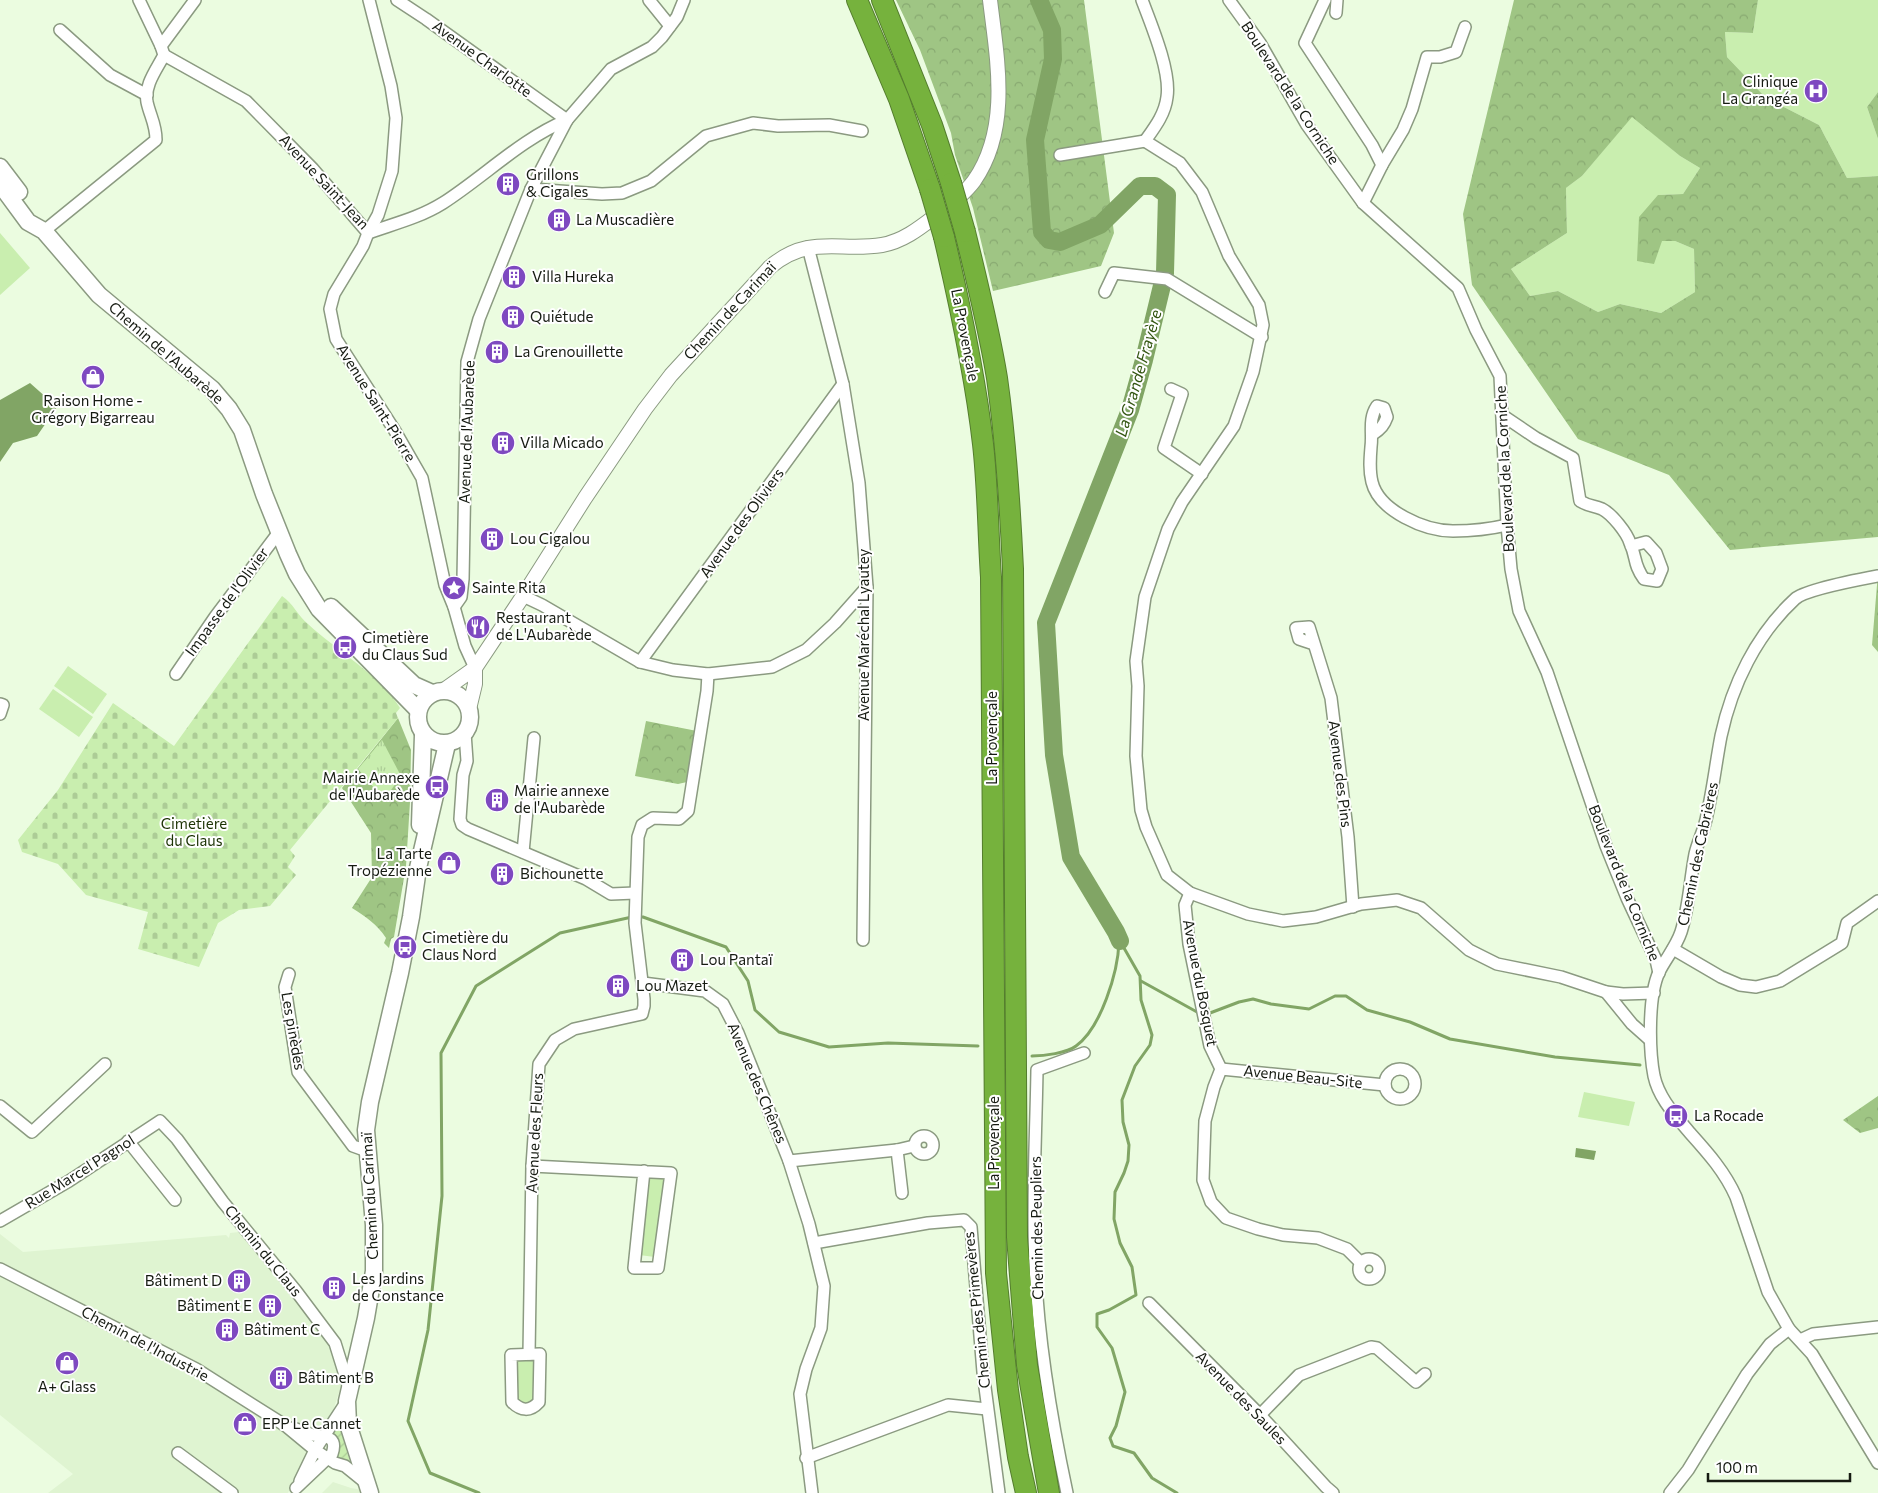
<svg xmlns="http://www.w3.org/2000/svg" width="1878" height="1493" font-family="Commissioner,sans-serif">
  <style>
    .built { fill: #dff4d1 }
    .grass { fill: #c9eeaf }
    .forest { fill: url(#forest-crowns); fill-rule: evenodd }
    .cemetery { fill: url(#cemetery-stones) }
    .park { fill: url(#park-tufts) }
    .garden { fill: url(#garden-furrows) }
    .water { fill: #81a565 }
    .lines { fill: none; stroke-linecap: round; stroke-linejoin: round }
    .stream { stroke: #81a565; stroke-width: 3 }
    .river { stroke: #81a565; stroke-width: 18 }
    .minor-casing { stroke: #8b9a81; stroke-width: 14 }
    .tertiary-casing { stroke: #8b9a81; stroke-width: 16 }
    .secondary-casing { stroke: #8b9a81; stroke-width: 19 }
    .motorway-casing { stroke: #547d2e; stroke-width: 22 }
    .minor { stroke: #fff; stroke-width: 11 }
    .tertiary { stroke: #fff; stroke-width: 14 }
    .secondary { stroke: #fff; stroke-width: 16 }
    .motorway { stroke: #76b23d; stroke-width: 20 }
    .motorway-bridge-casing { stroke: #547d2e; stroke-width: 22; stroke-linecap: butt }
    .motorway-bridge { stroke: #76b23d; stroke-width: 20 }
    .labels { text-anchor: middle; stroke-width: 4; stroke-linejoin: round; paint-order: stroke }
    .street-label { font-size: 15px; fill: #161b12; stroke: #fff }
    .poi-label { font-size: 15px; fill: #161b12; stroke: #fff; text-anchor: start }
    .park-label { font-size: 15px; fill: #1d3405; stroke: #fff }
    .water-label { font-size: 16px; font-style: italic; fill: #351; stroke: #fff }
  </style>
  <defs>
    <pattern id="forest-crowns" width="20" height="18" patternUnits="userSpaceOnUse" patternTransform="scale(1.25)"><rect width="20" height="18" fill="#9fc584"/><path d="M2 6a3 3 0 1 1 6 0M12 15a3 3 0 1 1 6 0" fill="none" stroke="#88a971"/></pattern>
    <pattern id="cemetery-stones" width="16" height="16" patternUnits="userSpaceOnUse" patternTransform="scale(1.25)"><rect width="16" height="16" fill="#c9eeaf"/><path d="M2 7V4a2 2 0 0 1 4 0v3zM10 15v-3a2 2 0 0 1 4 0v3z" fill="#accc96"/></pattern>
    <pattern id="park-tufts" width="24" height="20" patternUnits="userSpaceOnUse" patternTransform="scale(1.25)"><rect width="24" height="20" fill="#c9eeaf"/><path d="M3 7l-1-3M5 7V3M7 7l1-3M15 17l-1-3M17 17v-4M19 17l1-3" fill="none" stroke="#accc96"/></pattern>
    <pattern id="garden-furrows" width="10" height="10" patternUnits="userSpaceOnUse" patternTransform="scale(1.25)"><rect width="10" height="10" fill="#c9eeaf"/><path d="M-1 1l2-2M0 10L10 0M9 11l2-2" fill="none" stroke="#accc96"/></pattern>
  </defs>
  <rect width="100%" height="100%" fill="#ebfce0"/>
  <g class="built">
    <polygon points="239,1232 315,1321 326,1339 349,1362 329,1423 302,1462 288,1493 48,1493 73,1474 0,1415 0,1234 23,1252 226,1235 229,1238 230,1233"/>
    <polygon points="333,1482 351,1488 379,1493 322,1493"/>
  </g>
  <g class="grass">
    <polygon points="1758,0 1878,0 1878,92 1867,107 1878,139 1878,176 1847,178 1819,125 1766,98 1727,57 1725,32 1753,33"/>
    <polygon points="1632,116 1680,156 1700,168 1683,194 1658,195 1662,241 1675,241 1694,249 1695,292 1661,313 1620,304 1598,312 1558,291 1530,296 1511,269 1567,233 1566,188 1582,176"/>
    <polygon points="0,233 30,268 0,295"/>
    <polygon points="68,666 107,694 93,714 54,686"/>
    <polygon points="53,689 93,717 79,737 39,709"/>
    <polygon points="1584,1092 1635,1102 1629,1126 1578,1117"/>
    <polygon points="648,1175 664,1177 655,1257 639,1255"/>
    <polygon points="516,1358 537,1359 535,1400 523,1405 517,1401"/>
  </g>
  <g class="forest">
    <polygon points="896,0 1084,0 1114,233 1101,266 993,291 973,208 955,155 951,133 920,50"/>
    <path d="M1514 0H1758L1753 33 1725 32 1727 57 1766 98 1819 125 1847 178 1878 176V537L1730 550 1669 475 1578 439 1472 285 1463 214ZM1632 117 1680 156 1700 168 1683 194 1658 195 1639 217 1637 261 1654 264 1662 241H1675L1694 249 1695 292 1661 313 1620 304 1598 312 1558 291 1530 296 1511 269 1567 233 1566 188 1582 176Z"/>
    <polygon points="1878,92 1878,139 1867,107"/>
    <polygon points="1878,573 1878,652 1872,645"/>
    <path d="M398 718 411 750 410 802 406 866 394 937 391 939 389 948 384 943 386 938C377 924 366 917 352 908L372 877 371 833 342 788Z"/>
    <polygon points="646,721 697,731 687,782 678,784 635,776"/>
    <polygon points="1878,1096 1878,1128 1860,1133 1843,1120"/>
  </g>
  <path class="cemetery" d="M282 596C293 603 298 616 308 624 336 650 381 676 400 708L396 713 398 718 290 850 295 856 288 867 296 875 270 906 239 910 218 923 199 967 138 949 148 912 86 895 58 864 22 852 18 840 58 790 113 703 174 746Z"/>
  <polygon class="park" points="382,740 401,776 384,800 358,769"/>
  <polygon class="garden" points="337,1429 340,1429 350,1462 334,1457 338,1453 337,1438 333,1433"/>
  <g class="water">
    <polygon points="30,383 57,407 37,436 13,443 0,462 0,400"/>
    <polygon points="1576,1148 1596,1151 1594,1160 1575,1157"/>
  </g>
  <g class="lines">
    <g class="stream">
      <polyline points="639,917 643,917 726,947 748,981 755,1010 779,1032 829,1047 888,1043 978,1046"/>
      <polyline points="1120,941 1140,976 1141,1000 1152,1035 1150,1045 1135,1066 1122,1100 1123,1122 1129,1145 1128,1161 1124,1173 1115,1192 1114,1219 1120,1243 1132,1267 1136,1295 1109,1310 1097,1314 1097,1327 1112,1348 1125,1392 1116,1426 1110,1438 1113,1446 1134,1453 1152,1478 1177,1493"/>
      <polyline points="1141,981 1197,1012"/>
      <polyline points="1210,1013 1239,1002 1253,999 1271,1004 1309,1009 1335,996 1346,996 1367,1010 1410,1022 1450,1039 1555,1057 1640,1065"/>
      <path d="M1032 1056C1044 1056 1067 1053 1076 1046 1101 1028 1118 972 1119 942"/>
      <polyline points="479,1493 430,1473 408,1421 428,1330 442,1196 441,1053 476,986 560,933 632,917"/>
    </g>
    <polyline class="river" points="1039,0 1052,30 1053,59 1035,140 1042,232 1049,240 1060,242 1100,225 1140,186 1155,186 1167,195 1165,273 1144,360 1130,410 1046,623 1054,755 1071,857 1116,932 1120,941"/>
    <g class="minor-casing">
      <g id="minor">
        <polyline points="139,0 161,46"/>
        <polyline points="369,0 391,86 396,118 392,171 378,215 368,233 363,246 334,294 330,309 336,339 395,431 422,478 445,585 454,607 465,646 475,668"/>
        <polyline points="397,0 426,19 567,120"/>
        <polyline points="649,0 670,26"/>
        <path d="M1142 0C1151 24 1171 71 1167 97 1165 114 1155 127 1145 141"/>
        <polyline points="1229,0 1260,43 1307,125 1363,203 1458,288 1476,330 1500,376 1507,525 1511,569 1519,611 1547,672 1606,846 1627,898 1656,960 1659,973"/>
        <polyline points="1325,0 1305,43 1372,145 1382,165"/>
        <polyline points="1336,13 1337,0"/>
        <polyline points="60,30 110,75 147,95"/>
        <path d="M164 55 246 101 313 169 368 233C393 224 419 218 443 203 485 176 521 139 567 120"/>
        <polyline points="1145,141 1180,163 1202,192 1229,256 1259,305 1263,325 1253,372 1234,426 1182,502 1168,529 1145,597 1136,661 1138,686 1136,756 1141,810 1146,827 1167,875 1190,893 1248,914 1283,921 1316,917 1361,904 1397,900 1421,908 1469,950 1497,964 1561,977 1606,992 1623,994 1654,993"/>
        <polyline points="1060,155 1145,141"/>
        <polyline points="531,189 602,194 622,193 651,181 706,136 753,123 778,126 829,125 862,131"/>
        <polyline points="1363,203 1382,165 1403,130 1412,109 1427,57 1440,57 1456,52 1465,27"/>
        <path d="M44 231 156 140C156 124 150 116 147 102 144 85 157 69 164 55L161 46 195 0"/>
        <polyline points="808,247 843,384 859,483 867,587 863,940"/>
        <polyline points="1105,292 1114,273 1167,279 1262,337"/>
        <polyline points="1171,389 1182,394 1164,448 1202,474"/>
        <path d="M1502 415 1536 438 1573 458 1580 501C1590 507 1593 505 1602 509 1612 514 1627 533 1630 543 1637 558 1633 564 1644 579L1657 581 1662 569 1656 553 1646 542 1631 546"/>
        <path d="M1373 434C1381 429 1384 425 1387 417L1384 408 1377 406C1368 419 1373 433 1371 447 1370 459 1369 470 1372 482 1379 511 1425 531 1453 531 1470 531 1490 529 1507 525"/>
        <path d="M1878 576C1862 579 1805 590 1795 599 1756 635 1732 685 1721 736 1716 762 1713 789 1707 815 1705 828 1698 841 1695 854 1690 880 1689 907 1681 932 1676 947 1666 958 1659 972 1648 996 1649 1050 1654 1076 1659 1099 1676 1116 1690 1133 1708 1153 1725 1172 1736 1197L1768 1292 1789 1329 1812 1354 1878 1463"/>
        <polyline points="523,596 542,605 640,662 673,670 708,674 772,667 806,650 835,623 867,587"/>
        <polyline points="454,607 461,597 463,579 467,362 479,319 531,189 567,120 611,69 652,47 662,37 677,17 684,0"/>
        <polyline points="1314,644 1299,639 1296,628 1309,627 1331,698 1348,837 1353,907"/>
        <polyline points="640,662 843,384"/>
        <polyline points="176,674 215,617 279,532"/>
        <polyline points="0,704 3,705 0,714"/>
        <polyline points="465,733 467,761 463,775 460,819 462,825 468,829 586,879 611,894 635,893"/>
        <polyline points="523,852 534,738"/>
        <polyline points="1190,893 1185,905 1189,944 1210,1046 1221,1069 1214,1087 1205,1121 1203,1180 1211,1202 1226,1218 1258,1229 1283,1235 1318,1238 1347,1249 1361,1263"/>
        <polyline points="1673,949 1721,977 1740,985 1756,987 1780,981 1842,943 1847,923 1878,901"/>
        <polyline points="289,974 285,987 298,1072 353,1146 367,1151"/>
        <polyline points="643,983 705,991 723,1004 738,1033 789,1161 809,1224 824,1286 821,1328 806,1369 800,1394 812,1493"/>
        <polyline points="1606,992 1632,1024 1650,1040"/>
        <circle cx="1400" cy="1084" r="15"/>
        <polyline points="1221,1069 1385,1085"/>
        <polyline points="0,1106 32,1132 105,1064"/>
        <circle cx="924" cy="1145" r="9"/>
        <polyline points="128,1141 175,1200"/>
        <polyline points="897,1150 902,1193"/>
        <polyline points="789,1161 897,1150 914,1146"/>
        <polyline points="532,1166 671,1173 658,1268 634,1268 644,1171"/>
        <polyline points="0,1221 69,1181 160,1121 177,1139 223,1202 296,1291 335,1343 349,1388"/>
        <polyline points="814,1243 928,1223 964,1220 971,1227 983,1372 999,1493"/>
        <circle cx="1369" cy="1269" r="10"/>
        <polyline points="0,1269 196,1369 286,1426 315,1450 335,1463 345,1466 366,1483"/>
        <polyline points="1149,1303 1260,1415 1326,1487 1333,1493"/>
        <polyline points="1800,1340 1813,1334 1878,1327"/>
        <polyline points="529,1354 532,1166 539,1064 555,1040 574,1029 642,1014 644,1006 644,999 635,923 638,837 642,825 653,818 679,819 688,811 707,691 708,674"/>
        <path d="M540 1354 539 1402C530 1412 521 1411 512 1402L511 1355Z"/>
        <polyline points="1260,1415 1299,1375 1371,1347 1377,1348 1416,1382 1425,1374"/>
        <path d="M293 1428C300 1430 306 1433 313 1435 326 1437 338 1436 332 1454L296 1488"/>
        <polyline points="178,1453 232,1493"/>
        <polyline points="806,1458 948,1405 987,1409"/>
        <polyline points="300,1481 315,1450 347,1401"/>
        <path d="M1067 1493C1051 1418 1038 1341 1035 1264 1032 1200 1036 1135 1037 1070L1084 1053"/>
        <polyline points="1670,1493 1688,1470 1747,1374 1770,1344 1789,1329"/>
      </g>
    </g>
    <g class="tertiary-casing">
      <g id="tertiary">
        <path d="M444 690 475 668 523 596 585 498 645 409 671 375 770 267C809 234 839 252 882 245 904 241 921 227 938 214 950 205 965 193 974 181 1011 128 997 59 990 0"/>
        <polyline points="469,709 475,684 475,668"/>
      </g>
    </g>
    <g class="secondary-casing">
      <g id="secondary">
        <polyline points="0,167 19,192"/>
        <polyline points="0,184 28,222 44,231 99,295 212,389 229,409 242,430 264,494 288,554 297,574 319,609 418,710"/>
        <polyline points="331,607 414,685 432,693"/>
        <circle cx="444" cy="717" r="26"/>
        <polyline points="420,825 423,735"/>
        <polyline points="370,1493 348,1424 347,1401 366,1318 374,1271 374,1225 366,1130 370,1102 400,973 411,917 418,868 447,744"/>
      </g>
    </g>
    <g class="motorway-casing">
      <g id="motorway">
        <polyline points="857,0 899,99 930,189"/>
        <polyline points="882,0 932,125 951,183"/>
        <path d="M965 232C977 281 989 329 997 378 1006 442 1010 505 1013 569L1017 1237 1027 1365 1049 1493"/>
        <path d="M944 237C960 305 975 374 983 444 988 488 988 533 991 577L996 1273 1008 1390 1018 1457 1026 1493"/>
      </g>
    </g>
    <use href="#minor" class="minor"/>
    <use href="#tertiary" class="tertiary"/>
    <use href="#secondary" class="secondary"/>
    <use href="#motorway" class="motorway"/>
    <g class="motorway-bridge-casing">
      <g id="motorway-bridge">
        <polyline points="951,183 965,232"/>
        <polyline points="930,189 944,237"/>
      </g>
    </g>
    <use href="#motorway-bridge" class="motorway-bridge"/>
  </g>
  <defs>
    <g id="hospital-disc" transform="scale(1.25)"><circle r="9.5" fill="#7e49c0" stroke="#fff"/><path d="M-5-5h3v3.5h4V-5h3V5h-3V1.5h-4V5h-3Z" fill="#fff"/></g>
    <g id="building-disc" transform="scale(1.25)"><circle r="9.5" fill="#7e49c0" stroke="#fff"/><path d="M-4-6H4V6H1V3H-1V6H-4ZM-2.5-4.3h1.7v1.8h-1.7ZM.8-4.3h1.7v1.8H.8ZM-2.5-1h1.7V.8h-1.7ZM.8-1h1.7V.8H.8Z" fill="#fff"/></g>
    <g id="shop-disc" transform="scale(1.25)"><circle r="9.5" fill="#7e49c0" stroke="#fff"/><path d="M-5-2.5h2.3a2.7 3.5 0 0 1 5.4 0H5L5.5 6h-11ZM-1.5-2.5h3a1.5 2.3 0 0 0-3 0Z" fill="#fff"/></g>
    <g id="sight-disc" transform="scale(1.25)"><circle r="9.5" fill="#7e49c0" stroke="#fff"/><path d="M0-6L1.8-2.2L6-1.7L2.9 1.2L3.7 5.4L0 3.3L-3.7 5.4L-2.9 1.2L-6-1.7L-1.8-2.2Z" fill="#fff"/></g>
    <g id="restaurant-disc" transform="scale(1.25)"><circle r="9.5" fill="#7e49c0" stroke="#fff"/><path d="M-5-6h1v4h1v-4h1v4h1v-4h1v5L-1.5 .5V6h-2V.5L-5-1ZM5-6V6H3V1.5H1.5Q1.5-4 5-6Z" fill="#fff"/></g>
    <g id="bus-disc" transform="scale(1.25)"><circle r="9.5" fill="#7e49c0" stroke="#fff"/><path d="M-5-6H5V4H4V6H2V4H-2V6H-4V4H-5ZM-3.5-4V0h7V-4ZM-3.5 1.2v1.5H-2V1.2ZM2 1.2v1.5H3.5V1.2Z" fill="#fff"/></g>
  </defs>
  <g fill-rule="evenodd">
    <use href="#hospital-disc" x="1816" y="91"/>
    <use href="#building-disc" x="508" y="184"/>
    <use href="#building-disc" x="559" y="220"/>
    <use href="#building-disc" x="514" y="277"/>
    <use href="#building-disc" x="513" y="317"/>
    <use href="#building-disc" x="497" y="352"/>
    <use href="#shop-disc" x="93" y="377"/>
    <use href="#building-disc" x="503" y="443"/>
    <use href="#building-disc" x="492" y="539"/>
    <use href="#sight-disc" x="454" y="588"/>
    <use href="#restaurant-disc" x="478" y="627"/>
    <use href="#bus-disc" x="345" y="647"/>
    <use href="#bus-disc" x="437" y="787"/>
    <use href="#building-disc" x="497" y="800"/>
    <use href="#shop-disc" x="449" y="863"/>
    <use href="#building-disc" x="502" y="874"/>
    <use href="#bus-disc" x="405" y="947"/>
    <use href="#building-disc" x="682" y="960"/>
    <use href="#building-disc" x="618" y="986"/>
    <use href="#bus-disc" x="1676" y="1116"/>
    <use href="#building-disc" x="239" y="1281"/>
    <use href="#building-disc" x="334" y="1288"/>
    <use href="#building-disc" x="270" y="1306"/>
    <use href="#building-disc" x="227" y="1330"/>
    <use href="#shop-disc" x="67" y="1363"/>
    <use href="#building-disc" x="281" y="1378"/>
    <use href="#shop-disc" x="245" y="1424"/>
  </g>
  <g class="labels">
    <g class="street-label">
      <text transform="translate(482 59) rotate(36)" y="5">Avenue Charlotte</text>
      <text transform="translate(1290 93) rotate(57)" y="5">Boulevard de la Corniche</text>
      <text transform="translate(324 182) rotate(47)" y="5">Avenue Saint-Jean</text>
      <text transform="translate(730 311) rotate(-47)" y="5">Chemin de Carimaï</text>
      <text transform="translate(965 335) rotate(79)" y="5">La Provençale</text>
      <text transform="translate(166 353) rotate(41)" y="5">Chemin de l'Aubarède</text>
      <text transform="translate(376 403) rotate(58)" y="5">Avenue Saint-Pierre</text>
      <text transform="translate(467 432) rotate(-88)" y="5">Avenue de l'Aubarède</text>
      <text transform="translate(1505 469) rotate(-93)" y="5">Boulevard de la Corniche</text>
      <text transform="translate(742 523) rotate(-54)" y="5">Avenue des Oliviers</text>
      <text transform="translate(227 602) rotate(-54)" y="5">Impasse de l'Olivier</text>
      <text transform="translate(864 635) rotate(-90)" y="5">Avenue Maréchal Lyautey</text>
      <text transform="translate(992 738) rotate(-90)" y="5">La Provençale</text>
      <text transform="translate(1340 774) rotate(83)" y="5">Avenue des Pins</text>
      <text transform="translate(1698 854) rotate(-78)" y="5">Chemin des Cabrières</text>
      <text transform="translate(1624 883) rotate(68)" y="5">Boulevard de la Corniche</text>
      <text transform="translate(1200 983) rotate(79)" y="5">Avenue du Bosquet</text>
      <text transform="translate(293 1031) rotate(80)" y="5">Les pinèdes</text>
      <text transform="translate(1303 1077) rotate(6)" y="5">Avenue Beau-Site</text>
      <text transform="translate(757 1083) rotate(67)" y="5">Avenue des Chênes</text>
      <text transform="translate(535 1133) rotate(-87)" y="5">Avenue des Fleurs</text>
      <text transform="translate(994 1143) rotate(-90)" y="5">La Provençale</text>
      <text transform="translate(80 1172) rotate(-32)" y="5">Rue Marcel Pagnol</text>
      <text transform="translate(370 1196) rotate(-93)" y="5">Chemin du Carimaï</text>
      <text transform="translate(1037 1228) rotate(-91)" y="5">Chemin des Peupliers</text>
      <text transform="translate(263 1251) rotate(51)" y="5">Chemin du Claus</text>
      <text transform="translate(977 1310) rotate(-96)" y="5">Chemin des Primevères</text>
      <text transform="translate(145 1344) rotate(28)" y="5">Chemin de l'Industrie</text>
      <text transform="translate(1241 1398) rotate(46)" y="5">Avenue des Saules</text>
    </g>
    <g class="poi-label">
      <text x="1798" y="87" text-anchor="end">Clinique<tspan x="1798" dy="17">La Grangéa</tspan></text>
      <text x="526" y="180">Grillons<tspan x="526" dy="17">&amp; Cigales</tspan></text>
      <text x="576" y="225">La Muscadière</text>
      <text x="532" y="282">Villa Hureka</text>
      <text x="530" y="322">Quiétude</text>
      <text x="514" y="357">La Grenouillette</text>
      <text x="93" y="406" text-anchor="middle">Raison Home -<tspan x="93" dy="17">Grégory Bigarreau</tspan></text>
      <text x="520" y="448">Villa Micado</text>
      <text x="510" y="544">Lou Cigalou</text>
      <text x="472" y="593">Sainte Rita</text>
      <text x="496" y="623">Restaurant<tspan x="496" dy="17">de L'Aubarède</tspan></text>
      <text x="362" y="643">Cimetière<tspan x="362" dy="17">du Claus Sud</tspan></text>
      <text x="420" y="783" text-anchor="end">Mairie Annexe<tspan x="420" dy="17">de l'Aubarède</tspan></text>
      <text x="514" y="796">Mairie annexe<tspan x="514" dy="17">de l'Aubarède</tspan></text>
      <text x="432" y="859" text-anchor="end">La Tarte<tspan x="432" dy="17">Tropézienne</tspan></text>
      <text x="520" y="879">Bichounette</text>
      <text x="422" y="943">Cimetière du<tspan x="422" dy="17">Claus Nord</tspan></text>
      <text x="700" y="965">Lou Pantaï</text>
      <text x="636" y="991">Lou Mazet</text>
      <text x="1694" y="1121">La Rocade</text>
      <text x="352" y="1284">Les Jardins<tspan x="352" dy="17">de Constance</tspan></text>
      <text x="222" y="1286" text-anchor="end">Bâtiment D</text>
      <text x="252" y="1311" text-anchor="end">Bâtiment E</text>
      <text x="244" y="1335">Bâtiment C</text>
      <text x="298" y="1383">Bâtiment B</text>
      <text x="67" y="1392" text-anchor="middle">A+ Glass</text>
      <text x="262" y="1429">EPP Le Cannet</text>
    </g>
    <g class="park-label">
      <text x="194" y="829">Cimetière<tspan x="194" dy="17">du Claus</tspan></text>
    </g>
    <g class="water-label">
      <text transform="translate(1138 373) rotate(-74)" y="6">La Grande Frayère</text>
    </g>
  </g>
  <path d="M1708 1473v8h142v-8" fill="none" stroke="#161b12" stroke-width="2.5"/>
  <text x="1716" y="1473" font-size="15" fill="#161b12" stroke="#ffffff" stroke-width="4" paint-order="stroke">100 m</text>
</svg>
